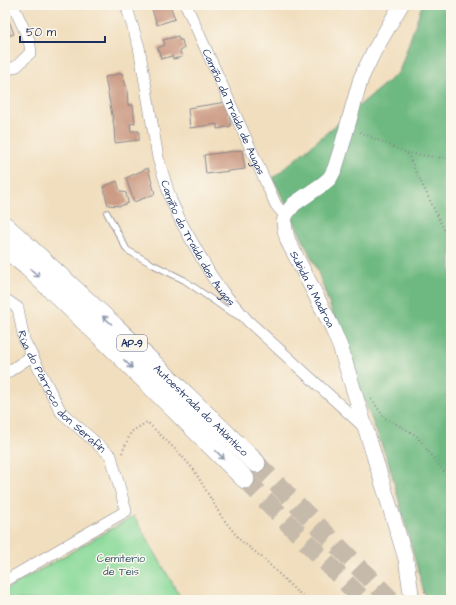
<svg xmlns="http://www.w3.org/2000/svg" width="456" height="605" font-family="'Architects Daughter',sans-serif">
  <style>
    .green { fill: #89d999; stroke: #52847c }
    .forest { fill: #6eb981; stroke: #447470 }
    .building { fill: #ca9982 }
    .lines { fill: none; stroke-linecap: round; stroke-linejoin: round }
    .highway-tunnel { stroke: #c6bbab; stroke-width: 19; stroke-dasharray: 19 10; stroke-linecap: butt }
    .lane-casing { stroke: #86868e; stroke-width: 7 }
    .street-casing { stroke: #86868e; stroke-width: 12 }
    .secondary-casing { stroke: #86868e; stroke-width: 16 }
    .highway-casing { stroke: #86868e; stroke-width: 20 }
    .path { stroke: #86868e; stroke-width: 2; stroke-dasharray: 1 3; stroke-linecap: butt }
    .lane { stroke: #fff; stroke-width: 5.5 }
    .street { stroke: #fff; stroke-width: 11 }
    .secondary { stroke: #fff; stroke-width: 15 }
    .highway { stroke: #fff; stroke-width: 19 }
    .oneway { stroke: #8d97ae }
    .labels { text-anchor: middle; stroke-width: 3; stroke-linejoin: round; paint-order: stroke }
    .shield { fill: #fbf7ec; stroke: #5e6b89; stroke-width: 1 }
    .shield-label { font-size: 10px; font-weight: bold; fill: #1b2f5e }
    .street-label { font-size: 11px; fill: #1b2f5e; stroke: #fbf7ec }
    .park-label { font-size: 11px; fill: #365a6d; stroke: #fbf7ec }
  </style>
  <rect width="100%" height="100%" fill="#fbf7ec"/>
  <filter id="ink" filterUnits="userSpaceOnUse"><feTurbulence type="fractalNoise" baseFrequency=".025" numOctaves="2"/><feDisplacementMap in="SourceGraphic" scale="8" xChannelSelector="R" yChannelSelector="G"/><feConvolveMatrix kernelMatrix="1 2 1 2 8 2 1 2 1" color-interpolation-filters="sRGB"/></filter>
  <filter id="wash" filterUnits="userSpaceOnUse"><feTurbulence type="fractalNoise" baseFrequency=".012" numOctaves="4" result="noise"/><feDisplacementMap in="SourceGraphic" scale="16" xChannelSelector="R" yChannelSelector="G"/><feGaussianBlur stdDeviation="0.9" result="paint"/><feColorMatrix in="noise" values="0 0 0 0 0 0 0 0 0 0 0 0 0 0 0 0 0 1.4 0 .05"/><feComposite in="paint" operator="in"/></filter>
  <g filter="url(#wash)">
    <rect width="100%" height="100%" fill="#f1debe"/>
    <polygon class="green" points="134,516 182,600 5,600 5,590"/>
    <polygon class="forest" points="422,5 451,5 451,600 426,600 389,464 351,366 317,269 273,178 399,72"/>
    <g id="blocks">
      <g class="building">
        <polygon points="154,5 170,5 175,19 157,25 151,6"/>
        <polygon points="5,10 14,34 5,37"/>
        <polygon points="178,36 179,40 182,40 184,49 180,51 182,57 173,59 172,56 161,59 158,48 165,45 163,40"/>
        <polygon points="122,73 127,89 128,105 133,105 135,123 130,124 131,131 139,131 139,140 115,143 114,126 105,77"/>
        <polygon points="227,102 231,126 217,129 217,124 190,128 188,108"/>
        <polygon points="242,150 245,169 206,174 204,155"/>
        <polygon points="148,168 155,194 134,202 126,178"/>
        <polygon points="117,181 120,191 126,193 128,203 120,206 108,205 103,187"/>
      </g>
    </g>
  </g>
  <g filter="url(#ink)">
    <use href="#blocks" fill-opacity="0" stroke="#86868e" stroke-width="1"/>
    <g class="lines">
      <g class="highway-tunnel">
        <polyline points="256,463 391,600"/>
        <polyline points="245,479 363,600"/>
      </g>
      <g class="lane-casing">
        <polyline id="lane" points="107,213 127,250 152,264 184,280 224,308 240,317"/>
      </g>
      <g class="street-casing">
        <g id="street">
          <path id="s1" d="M126 5 139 47 158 158 171 200 181 222 211 275 223 292 248 321 364 427"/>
          <path id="s2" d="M186 5 276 205 281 211 286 214"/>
          <polyline points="5,71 17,66 31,52 29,40 13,5"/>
          <path id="s3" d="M5 299 18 308 24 340 61 412 111 456 126 511 5 581"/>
          <polyline points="5,374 32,356"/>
        </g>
      </g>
      <g class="secondary-casing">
        <g id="secondary">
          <path id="s4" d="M401 5 373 53 361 78 341 149 335 168 330 178 323 184 294 204 286 214 284 222 285 230 288 241 331 325 341 349 406 559 412 600"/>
        </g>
      </g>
      <g class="highway-casing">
        <g id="highway">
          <path id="s5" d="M5 226 114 326 256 463"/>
          <polyline points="5,248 27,266 108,343 245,479"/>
        </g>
      </g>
      <g class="path">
        <polyline points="360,132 407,153 451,244"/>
        <polyline points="407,153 451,159"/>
        <polyline points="371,399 385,418 416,435 451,481"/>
        <polyline points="122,453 131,432 147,422 180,454 194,470 221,516 240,540 264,559 296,591 309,600"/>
        <polyline points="425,591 427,600"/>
      </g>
      <use href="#lane" class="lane"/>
      <use href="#street" class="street"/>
      <use href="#secondary" class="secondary"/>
      <use href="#highway" class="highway"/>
    </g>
    <defs><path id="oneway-shaft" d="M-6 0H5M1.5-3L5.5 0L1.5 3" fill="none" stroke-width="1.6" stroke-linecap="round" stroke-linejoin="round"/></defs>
    <g class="oneway">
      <use href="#oneway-shaft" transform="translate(35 273) rotate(44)"/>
      <use href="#oneway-shaft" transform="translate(107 320) rotate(-138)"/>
      <use href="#oneway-shaft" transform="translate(128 364) rotate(45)"/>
      <use href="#oneway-shaft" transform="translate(220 455) rotate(45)"/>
    </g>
  </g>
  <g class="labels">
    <rect class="shield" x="117" y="335" width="30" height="16" rx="3"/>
    <g class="shield-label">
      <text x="132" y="347">AP-9</text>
    </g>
    <g class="street-label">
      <text dy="4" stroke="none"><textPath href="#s2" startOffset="117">Camiño da Traida de Augas</textPath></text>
      <text dy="4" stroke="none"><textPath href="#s1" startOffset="251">Camiño da Traída das Augas</textPath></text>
      <text dy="4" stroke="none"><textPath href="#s4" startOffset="327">Subida á Madroa</textPath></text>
      <text dy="4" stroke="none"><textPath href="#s3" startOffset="113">Rúa do Párroco don Serafín</textPath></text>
      <text dy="4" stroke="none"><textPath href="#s5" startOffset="269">Autoestrada do Atlántico</textPath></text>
    </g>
    <g class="park-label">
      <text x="121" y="562">Cemiterio<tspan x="121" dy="13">de Teis</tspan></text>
    </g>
  </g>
  <rect width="456" height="605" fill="none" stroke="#fbf7ec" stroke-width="20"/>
  <path d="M20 36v6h85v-6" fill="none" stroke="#1b2f5e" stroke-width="2"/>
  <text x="26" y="36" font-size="12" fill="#1b2f5e" stroke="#fbf7ec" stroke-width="3" paint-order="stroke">50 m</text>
</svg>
